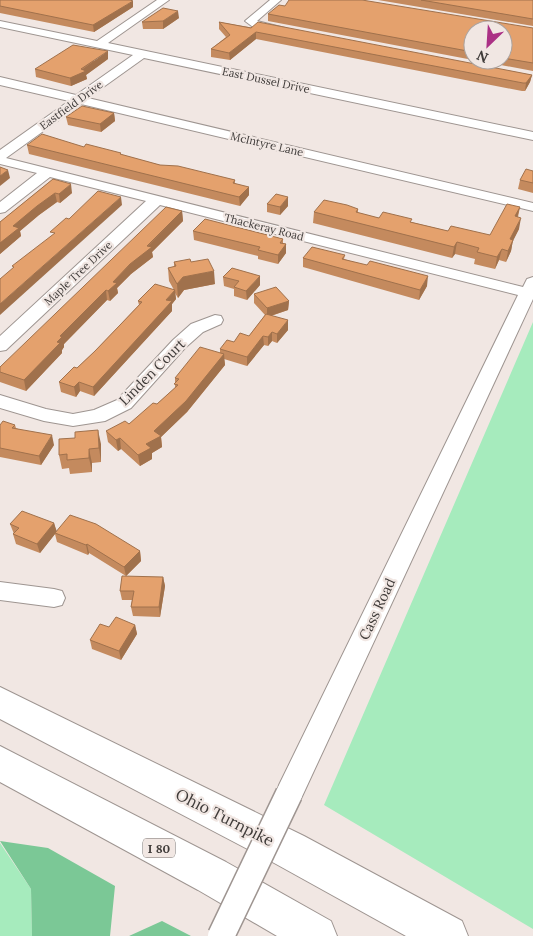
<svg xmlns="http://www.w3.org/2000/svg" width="533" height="936" font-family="Lora,serif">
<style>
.green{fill:#a6ebbd}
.forest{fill:#7bc896}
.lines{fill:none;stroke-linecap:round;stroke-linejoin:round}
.minor-casing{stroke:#9e9591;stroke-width:2}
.highway-casing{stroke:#9e9591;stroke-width:2}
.minor{fill:#fff;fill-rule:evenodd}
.highway{fill:#fff;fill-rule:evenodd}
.minor-bridge-casing{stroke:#9e9591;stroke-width:29;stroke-linecap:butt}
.minor-bridge{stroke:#fff;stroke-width:26}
.wall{fill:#c48a5e}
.shaded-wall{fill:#a0714c}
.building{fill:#e4a16d;stroke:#a0714c}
.labels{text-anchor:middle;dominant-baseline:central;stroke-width:4.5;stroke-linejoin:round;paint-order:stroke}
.far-street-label{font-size:11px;fill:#3f3b39;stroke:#f1e7e3}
.shield{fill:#f1e7e3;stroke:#746f6c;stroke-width:1}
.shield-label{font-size:12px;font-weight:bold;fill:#3f3b39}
.street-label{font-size:14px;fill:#3f3b39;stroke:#f1e7e3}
.near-street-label{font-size:16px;fill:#3f3b39;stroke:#f1e7e3}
</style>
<rect width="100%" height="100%" fill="#f1e7e3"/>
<path class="green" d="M 533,322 L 533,929 L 324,805 Z
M 0,843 L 31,889 L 32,936 L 0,936 Z"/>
<path class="forest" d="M 0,841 L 48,848 L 115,886 L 110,936 L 32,936 L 31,889 Z
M 162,921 L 191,936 L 129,936 Z"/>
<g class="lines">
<g class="minor-casing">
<path id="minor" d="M 157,0 L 169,0 L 108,43 L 533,132 L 533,140 L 144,58 L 88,98 L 533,203 L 533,211 L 81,104 L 6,158 L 523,287 L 527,279 L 533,277 L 533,299 L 299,803 L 289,807 L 279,803 L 276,794 L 279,785 L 518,295 L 160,205 L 6,350 L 0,351 L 0,336 L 146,201 L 50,177 L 5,212 L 0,213 L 0,202 L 37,173 L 0,164 L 0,150 L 69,101 L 0,85 L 0,77 L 76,95 L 133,55 L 0,27 L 0,21 L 97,41 Z
M 270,0 L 281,0 L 257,21 L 285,28 L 286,30 L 285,32 L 281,33 L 253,27 L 245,21 Z
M 215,315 L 221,316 L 223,320 L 221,324 L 203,332 L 185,348 L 131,408 L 105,421 L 73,426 L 44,421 L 0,408 L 0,395 L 46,409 L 73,414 L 94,410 L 117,400 L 173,340 L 191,324 Z
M 0,582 L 54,589 L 62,591 L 65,598 L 62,605 L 54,607 L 0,600 Z"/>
</g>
<g class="highway-casing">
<path id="highway" d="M 0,687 L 304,836 L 462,921 L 468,936 L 406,936 L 276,864 L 0,719 Z
M 0,746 L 226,862 L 331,921 L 337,936 L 277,936 L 198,890 L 0,782 Z"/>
</g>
<use href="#minor" class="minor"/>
<use href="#highway" class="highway"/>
<g class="minor-bridge-casing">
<path id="minor-bridge" d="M 221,936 L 289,794"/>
</g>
<use href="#minor-bridge" class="minor-bridge"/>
</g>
<path class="wall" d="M 0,0 L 133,7 L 94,32 L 0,13 Z
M 378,0 L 533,0 L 533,26 Z
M 285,6 L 533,28 L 533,71 L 474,60 L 503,60 L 503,30 L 473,30 L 473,60 L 268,21 L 268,14 Z
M 179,18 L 163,29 L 143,29 L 142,22 Z
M 219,22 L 532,75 L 530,82 L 525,91 L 522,91 L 256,39 L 230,60 L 211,57 L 211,49 L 226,37 L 219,29 Z
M 108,59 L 86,75 L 87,79 L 71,86 L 36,77 L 35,69 Z
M 114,113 L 115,121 L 101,132 L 68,125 L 66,117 Z
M 27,145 L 84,147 L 122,155 L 160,165 L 235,180 L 235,183 L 249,195 L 240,206 L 29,154 Z
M 533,171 L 533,193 L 518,189 L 520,180 Z
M 53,179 L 72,193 L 60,203 L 57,202 L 39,215 L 20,231 L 21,236 L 0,254 L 0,222 Z
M 267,204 L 288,206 L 280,215 L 267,212 Z
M 520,207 L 518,217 L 519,229 L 513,240 L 511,251 L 506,262 L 499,260 L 495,269 L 474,264 L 475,259 L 455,254 L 452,258 L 313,223 L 314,212 L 358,209 L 358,213 L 379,218 L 411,222 L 448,231 L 490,235 Z
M 182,211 L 183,221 L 152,252 L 153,257 L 131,274 L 117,288 L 118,293 L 110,301 L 107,300 L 64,344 L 64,347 L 62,350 L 62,353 L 26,391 L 0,382 L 0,367 Z
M 193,231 L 283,239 L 283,243 L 286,244 L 286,253 L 278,264 L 258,259 L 258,256 L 194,240 Z
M 345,255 L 344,259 L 427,286 L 419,300 L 303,267 L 303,258 Z
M 174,262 L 191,262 L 215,284 L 184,290 L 178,298 L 175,293 L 176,299 L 172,304 L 172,311 L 94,396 L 80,391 L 76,397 L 61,392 L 59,382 L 77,368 L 95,351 L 139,305 L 138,301 L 174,290 L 169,281 L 168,268 L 174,267 Z
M 223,277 L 260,285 L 247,300 L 234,296 L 234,289 L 224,286 Z
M 254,294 L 289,301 L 288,310 L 271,316 L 288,330 L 277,343 L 272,341 L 268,346 L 264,345 L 247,366 L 224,359 L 225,365 L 187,412 L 161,437 L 162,447 L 152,453 L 152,459 L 140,466 L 121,449 L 118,451 L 108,442 L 106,431 L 129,424 L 157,404 L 175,388 L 175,378 L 220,353 L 220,349 L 249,336 L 265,315 L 254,303 Z
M 0,425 L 15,425 L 16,428 L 54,445 L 41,465 L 0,457 Z
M 101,444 L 101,462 L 92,463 L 92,472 L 70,474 L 69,468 L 62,469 L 59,455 Z
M 54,523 L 56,531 L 140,551 L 141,561 L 126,576 L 89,553 L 88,555 L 57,542 L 55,534 L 40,553 L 16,544 L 13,534 L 14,534 L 10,524 Z
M 163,577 L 165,586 L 160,617 L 133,616 L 131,607 L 132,600 L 122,600 L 120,591 Z
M 135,625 L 137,634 L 121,660 L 92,649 L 90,640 L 109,627 Z"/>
<path class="shaded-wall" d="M 133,1 L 133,7 L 94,32 L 93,25 Z
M 178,11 L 179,18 L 163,29 L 163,21 Z
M 256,32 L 256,39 L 230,60 L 229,53 Z
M 108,51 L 108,59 L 86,75 L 87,79 L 71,86 L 70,78 Z
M 532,75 L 530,82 L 525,91 L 526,83 Z
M 114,113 L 115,121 L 101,132 L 100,124 Z
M 8,170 L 10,178 L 0,186 L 0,176 Z
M 71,184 L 72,193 L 60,203 L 59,194 Z
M 249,187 L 249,195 L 240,206 L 239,197 Z
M 55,193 L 57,202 L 39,215 L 20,231 L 21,236 L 0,254 L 0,243 L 13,226 L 37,206 Z
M 121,197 L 122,205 L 0,315 L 0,304 Z
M 288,197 L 288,206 L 280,215 L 280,207 Z
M 520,207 L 517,218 L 515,216 Z
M 182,211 L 183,221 L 152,252 L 153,257 L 131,274 L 117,288 L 118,293 L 110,301 L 108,291 L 113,282 Z
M 521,218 L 519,229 L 508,251 L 510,239 Z
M 513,240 L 511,251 L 506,262 L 508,251 Z
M 457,242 L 455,254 L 452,258 L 454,247 Z
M 286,244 L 286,253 L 278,264 L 278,255 Z
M 502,249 L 499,260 L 495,269 L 497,257 Z
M 214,271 L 215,284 L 184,290 L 178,298 L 177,284 L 183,277 Z
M 260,276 L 260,285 L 247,300 L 246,291 Z
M 428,276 L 427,286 L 419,300 L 420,290 Z
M 106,290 L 107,300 L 64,344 L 64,347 L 62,350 L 62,353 L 26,391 L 24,380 L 57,342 L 60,336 Z
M 175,290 L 176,299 L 172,304 L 172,311 L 94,396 L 93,387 Z
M 289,301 L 288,310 L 267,317 L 267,308 Z
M 288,320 L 288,330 L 277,343 L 277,334 Z
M 272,332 L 272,341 L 268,346 L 268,337 Z
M 263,336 L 264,345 L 247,366 L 247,357 Z
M 224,354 L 225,365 L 187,412 L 161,437 L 162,447 L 152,453 L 152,459 L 140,466 L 138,455 L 146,444 L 154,431 Z
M 79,382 L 80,391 L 76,397 L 74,387 Z
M 98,430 L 101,444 L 101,462 L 99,448 Z
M 52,435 L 54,445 L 41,465 L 39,456 Z
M 120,438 L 121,449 L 118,451 L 116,440 Z
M 89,449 L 92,463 L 92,472 L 89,458 Z
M 54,523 L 57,532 L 55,533 L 55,534 L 40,553 L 37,544 Z
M 87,544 L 89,553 L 88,555 L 86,545 Z
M 140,551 L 141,561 L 126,576 L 124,567 Z
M 163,577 L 165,586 L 160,617 L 159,607 Z
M 135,625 L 137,634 L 121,660 L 119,651 Z"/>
<path class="building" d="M 0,0 L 130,0 L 133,1 L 93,25 L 0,6 Z
M 289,0 L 362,0 L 533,28 L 533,63 L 503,58 L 503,30 L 473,30 L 473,52 L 268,14 L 279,5 L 285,6 Z
M 421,0 L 533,0 L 533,19 Z
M 163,8 L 178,11 L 163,21 L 142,22 Z
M 219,22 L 251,28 L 258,22 L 532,75 L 526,83 L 523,83 L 256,32 L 229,53 L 211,49 L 230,35 Z
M 73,45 L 108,51 L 81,69 L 86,71 L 70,78 L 35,69 Z
M 82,106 L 114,113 L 100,124 L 66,117 Z
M 42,134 L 84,147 L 86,144 L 121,153 L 120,154 L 160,165 L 178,166 L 235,180 L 233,183 L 249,187 L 239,197 L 27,145 Z
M 0,167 L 8,170 L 0,176 Z
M 526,169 L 533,171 L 533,183 L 520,180 Z
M 53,179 L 71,184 L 59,194 L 55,193 L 37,206 L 13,226 L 19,228 L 0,243 L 0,222 Z
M 98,191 L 121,197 L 0,304 L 0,279 L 14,267 L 12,266 L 55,233 L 50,232 L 66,218 L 69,219 Z
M 276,194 L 288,197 L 280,207 L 267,204 Z
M 324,200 L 347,205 L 358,209 L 356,212 L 379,218 L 383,212 L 412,219 L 410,222 L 448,231 L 451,226 L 490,235 L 507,204 L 520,207 L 515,216 L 521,218 L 510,239 L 513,240 L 508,251 L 502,249 L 497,257 L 477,252 L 479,248 L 457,242 L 454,247 L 314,212 Z
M 166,207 L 182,211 L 147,246 L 152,247 L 130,264 L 113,282 L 117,283 L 108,291 L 106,290 L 60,336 L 62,337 L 57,342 L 60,343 L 24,380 L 0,372 L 0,367 Z
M 205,219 L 283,239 L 280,243 L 286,244 L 278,255 L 258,250 L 260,247 L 193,231 Z
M 312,247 L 345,255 L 342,259 L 367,265 L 370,261 L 428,276 L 420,290 L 303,258 Z
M 190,259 L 191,262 L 208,259 L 214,271 L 183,277 L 177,284 L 168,268 L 176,266 L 174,262 Z
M 232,268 L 260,276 L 246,291 L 234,287 L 239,281 L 223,277 Z
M 155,284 L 175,290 L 166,300 L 172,301 L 93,387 L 79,382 L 74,387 L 59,382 L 74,367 L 77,368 L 95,351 L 120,325 L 142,302 L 138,301 Z
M 276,287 L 289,301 L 267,308 L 254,294 Z
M 266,314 L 288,320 L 277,334 L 272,332 L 268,337 L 263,336 L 247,357 L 220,349 L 227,340 L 234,342 L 240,333 L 249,336 Z
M 200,347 L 224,354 L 186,401 L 154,431 L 161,436 L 146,444 L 151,448 L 138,455 L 120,438 L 116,440 L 106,431 L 125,421 L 129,424 L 153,403 L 157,404 L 178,385 L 174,384 L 179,379 L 175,378 Z
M 3,421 L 15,425 L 12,428 L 52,435 L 39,456 L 0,448 L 0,425 Z
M 98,430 L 99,448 L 89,449 L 89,458 L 67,460 L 67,454 L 59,455 L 59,439 L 75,438 L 75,432 Z
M 22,511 L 54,523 L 37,544 L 13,534 L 19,528 L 10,524 Z
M 70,515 L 96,524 L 140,551 L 124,567 L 87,544 L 86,545 L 55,533 Z
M 122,576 L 163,577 L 159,607 L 131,607 L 134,591 L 120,591 Z
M 116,617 L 135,625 L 119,651 L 90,640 L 100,624 L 109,627 Z"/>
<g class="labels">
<g class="far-street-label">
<text transform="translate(266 80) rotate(12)">East Dussel Drive</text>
<text transform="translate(71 105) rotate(-36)">Eastfield Drive</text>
<text transform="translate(267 144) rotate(13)">McIntyre Lane</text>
<text transform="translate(264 227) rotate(14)">Thackeray Road</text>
<text transform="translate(78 273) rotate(-43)">Maple Tree Drive</text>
</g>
<rect class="shield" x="143" y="838.5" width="32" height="19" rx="4"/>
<g class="shield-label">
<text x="159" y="848">I 80</text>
</g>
<g class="street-label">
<text transform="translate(152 372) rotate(-45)">Linden Court</text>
<text transform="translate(377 609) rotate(-65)">Cass Road</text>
</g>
<g class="near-street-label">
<text transform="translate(225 817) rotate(27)">Ohio Turnpike</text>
</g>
</g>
<g transform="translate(488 45) rotate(205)"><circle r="24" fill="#f1e7e3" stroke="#aaa29f"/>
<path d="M0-4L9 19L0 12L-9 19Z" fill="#ab3185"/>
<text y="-8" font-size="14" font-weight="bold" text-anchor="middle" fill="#3f3b39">N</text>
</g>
</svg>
